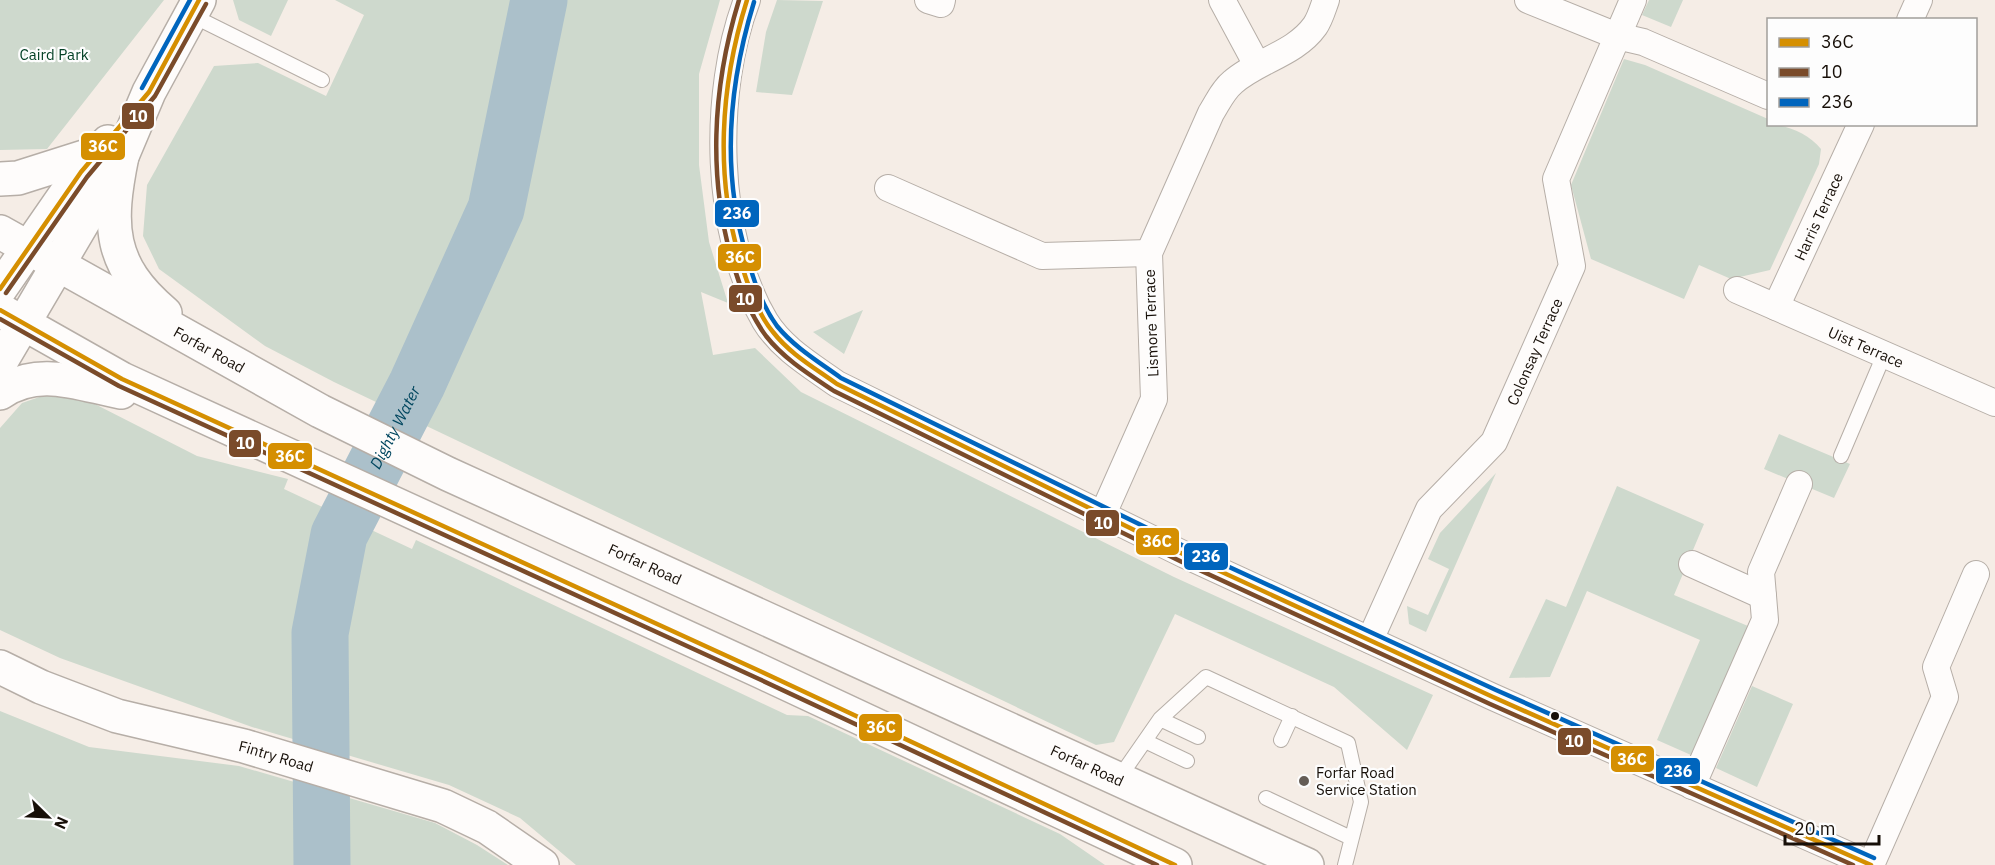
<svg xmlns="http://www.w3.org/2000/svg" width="1995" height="865" font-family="'IBM Plex Sans',sans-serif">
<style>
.green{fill:#ced9cd}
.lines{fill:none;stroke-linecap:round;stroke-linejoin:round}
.river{stroke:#abc0ca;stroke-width:57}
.service-casing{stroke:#b6aea7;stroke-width:16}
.minor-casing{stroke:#b6aea7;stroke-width:28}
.tertiary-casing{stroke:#b6aea7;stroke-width:36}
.trunk-casing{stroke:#b6aea7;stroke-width:36}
.service{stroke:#fefcfb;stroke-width:14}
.minor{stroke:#fefcfb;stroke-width:26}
.tertiary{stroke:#fefcfb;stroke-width:33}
.trunk{stroke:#fefcfb;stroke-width:33}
.bus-1-casing{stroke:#fdfdfd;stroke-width:9}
.bus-2-casing{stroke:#fdfdfd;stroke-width:9}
.bus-3-casing{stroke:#fdfdfd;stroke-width:9}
.bus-1{stroke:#d58f01;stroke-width:4.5}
.bus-2{stroke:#7a4b2a;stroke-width:4.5}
.bus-3{stroke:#0065bd;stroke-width:4.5}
.bus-dot{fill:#170f08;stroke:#fdfdfd;stroke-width:2}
.poi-dot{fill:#655d56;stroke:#fdfdfd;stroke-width:2}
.labels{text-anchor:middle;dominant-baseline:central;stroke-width:4.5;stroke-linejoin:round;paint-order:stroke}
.park-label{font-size:15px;fill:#044126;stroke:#fdfdfd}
.street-label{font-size:15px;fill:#170f08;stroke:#fdfdfd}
.poi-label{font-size:15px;fill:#170f08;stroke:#fdfdfd;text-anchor:start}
.water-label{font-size:16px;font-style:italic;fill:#00465f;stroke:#fdfdfd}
.line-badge{stroke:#fdfdfd;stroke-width:2}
.badge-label{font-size:16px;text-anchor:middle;font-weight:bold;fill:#fff}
</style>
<rect width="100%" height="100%" fill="#f5ede6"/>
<path class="green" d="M 0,0 L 164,0 L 47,149 L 0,150 Z
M 233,0 L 288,0 L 271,36 L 239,20 Z
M 335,0 L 720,0 L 699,74 L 699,165 L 709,242 L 728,303 L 701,292 L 713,355 L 755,348 L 801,392 L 1174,577 L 1433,695 L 1407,750 L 1334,687 L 1175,614 L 1114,742 L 1096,745 L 334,382 L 265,346 L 159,269 L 143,236 L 147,185 L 214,66 L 258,63 L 326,96 L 364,15 Z
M 777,0 L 823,1 L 792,95 L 756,92 L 766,32 Z
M 1649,0 L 1683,0 L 1671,27 L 1642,15 Z
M 1624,59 L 1645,65 L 1768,119 L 1768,124 C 1788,125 1809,134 1821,149 L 1819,164 L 1770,270 L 1731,279 L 1699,265 L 1684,299 L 1591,259 L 1571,185 Z
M 863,310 L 844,354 L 813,332 Z
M 54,392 L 85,399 L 197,456 L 288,479 L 284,489 L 412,549 L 416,540 L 787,715 L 808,716 L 1060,834 L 1105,865 L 576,865 L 520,818 L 449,785 L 252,727 L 60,658 L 0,630 L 0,428 L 22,403 Z
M 1779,434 L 1850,464 L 1834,498 L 1764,469 Z
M 1496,473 L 1426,632 L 1409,624 L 1407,606 L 1428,615 L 1449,569 L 1428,559 L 1440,533 Z
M 1617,486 L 1704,524 L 1674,595 L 1748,626 L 1691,755 L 1657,740 L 1700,640 L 1587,591 L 1550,677 L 1509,678 L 1546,599 L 1566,607 Z
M 1752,686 L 1793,704 L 1757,787 L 1716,768 Z
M 0,711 L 89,747 L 239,766 L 435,823 L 477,845 L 508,865 L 0,865 Z"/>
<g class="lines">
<path class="river" id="s1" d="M 322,865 L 320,633 L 339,535 L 417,384 L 496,209 L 539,0"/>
<g class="service-casing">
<path id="service" d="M 191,15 L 322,80
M 1841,456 L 1884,355
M 1160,719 L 1198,737
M 1281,740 L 1292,716
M 1145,741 L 1187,761
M 1119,778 L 1160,719 L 1206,677 L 1348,743 L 1361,802 L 1345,865
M 1266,798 L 1351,838"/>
</g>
<g class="minor-casing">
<g id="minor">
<path d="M 747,0 C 712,92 714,235 765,321 C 782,349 812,366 837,384 L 1185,555 L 1493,697 L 1871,865"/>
<path d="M 928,0 L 941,4 L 942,0"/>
<path d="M 1222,0 L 1257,65"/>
<path d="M 1528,0 L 1617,36 L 1643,42 L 1768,96"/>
<path d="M 1910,20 L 1919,0"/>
<path d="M 888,188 L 1042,256 L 1149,253"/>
<path id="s2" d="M 1737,290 L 1995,403"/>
<path id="s3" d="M 1776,307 L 1861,124"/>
<path d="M 1103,514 L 1154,399 L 1149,253 L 1211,113 C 1218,102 1223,90 1233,82 C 1258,60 1295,54 1315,26 C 1320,19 1323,8 1326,0"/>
<path d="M 1692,564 L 1763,596"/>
<path id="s4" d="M 1370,640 L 1429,509 L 1494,442 L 1572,266 L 1556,179 L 1633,0"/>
<path d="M 1692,786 L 1765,620 L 1761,572 L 1799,484"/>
<path d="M 1871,865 L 1945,697 L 1936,667 L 1976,574"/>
</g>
</g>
<g class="tertiary-casing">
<g id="tertiary">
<path d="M 0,289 L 81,172 L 108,142"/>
<path d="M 0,363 L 122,156 L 149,92 L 199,0"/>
<path id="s5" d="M 0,667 L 41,687 L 117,716 L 244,746 L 443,806 L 487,827 L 542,865"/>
</g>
</g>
<g class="trunk-casing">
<g id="trunk">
<path d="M 122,156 C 108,225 108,265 165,313"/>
<path d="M 0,179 L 18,178 L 100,152"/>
<path id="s6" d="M 0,232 L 320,411 L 448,474 L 1307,865"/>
<path d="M 0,310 L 122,379 L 762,672 L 1175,865"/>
<path d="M 0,393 C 38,366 79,384 121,392"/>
</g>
</g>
<use href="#service" class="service"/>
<use href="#minor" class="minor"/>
<use href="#tertiary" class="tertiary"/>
<use href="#trunk" class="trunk"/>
<g class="bus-1-casing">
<path id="bus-1" d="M 747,0 C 720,86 714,179 742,266 C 749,289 758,314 773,332 C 790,354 815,368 837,384 L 1185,555 L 1493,697 L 1871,865
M 0,289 L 81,172 L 149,92 L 199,0
M 0,310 L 122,379 L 762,672 L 1175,865"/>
</g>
<g class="bus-2-casing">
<path id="bus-2" d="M 739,0 C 712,88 707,182 735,270 C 742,293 752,317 766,336 C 784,359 810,375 834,391 L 1182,562 L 1490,704 L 1853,865
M 6,293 L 87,177 L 155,96 L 206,4
M 0,319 L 119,386 L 759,679 L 1157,865"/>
</g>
<g class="bus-3-casing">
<path id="bus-3" d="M 754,2 C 728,87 721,178 749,263 C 755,285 764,308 777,326 C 794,347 819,362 841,378 L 1188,548 L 1496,690 L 1874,858
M 142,88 L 190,0"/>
</g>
<use href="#bus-1" class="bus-1"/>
<use href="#bus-2" class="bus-2"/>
<use href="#bus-3" class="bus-3"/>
</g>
<circle class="bus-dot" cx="1555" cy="716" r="5"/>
<circle class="poi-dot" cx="1304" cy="781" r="6"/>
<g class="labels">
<g class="park-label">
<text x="54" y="54">Caird Park</text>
</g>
<g class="street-label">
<text stroke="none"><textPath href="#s3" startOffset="100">Harris Terrace</textPath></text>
<text transform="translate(1151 323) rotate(-92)">Lismore Terrace</text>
<text stroke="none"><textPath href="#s2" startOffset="141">Uist Terrace</textPath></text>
<text stroke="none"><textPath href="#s6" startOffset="240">Forfar Road</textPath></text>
<text stroke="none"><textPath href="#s4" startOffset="336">Colonsay Terrace</textPath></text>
<text stroke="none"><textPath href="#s6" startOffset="726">Forfar Road</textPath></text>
<text stroke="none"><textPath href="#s5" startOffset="291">Fintry Road</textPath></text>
<text stroke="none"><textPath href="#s6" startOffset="1212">Forfar Road</textPath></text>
</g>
<g class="poi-label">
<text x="1316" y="772">Forfar Road<tspan x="1316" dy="17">Service Station</tspan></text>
</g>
<g class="water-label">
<text stroke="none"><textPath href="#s1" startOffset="453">Dighty Water</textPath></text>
</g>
</g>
<g class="line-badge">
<rect x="121" y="102" width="34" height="28" rx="6" fill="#7a4b2a"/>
<rect x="80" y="132" width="46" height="29" rx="6" fill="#d58f01"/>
<rect x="714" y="199" width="46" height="29" rx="6" fill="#0065bd"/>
<rect x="717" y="243" width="45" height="29" rx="6" fill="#d58f01"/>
<rect x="728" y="284" width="35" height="29" rx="6" fill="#7a4b2a"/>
<rect x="228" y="429" width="34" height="29" rx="6" fill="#7a4b2a"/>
<rect x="267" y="442" width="46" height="28" rx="6" fill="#d58f01"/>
<rect x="1085" y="509" width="35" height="28" rx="6" fill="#7a4b2a"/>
<rect x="1135" y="527" width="45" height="29" rx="6" fill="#d58f01"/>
<rect x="1183" y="542" width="46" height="29" rx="6" fill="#0065bd"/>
<rect x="858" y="713" width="45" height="29" rx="6" fill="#d58f01"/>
<rect x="1557" y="727" width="35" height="29" rx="6" fill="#7a4b2a"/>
<rect x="1610" y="745" width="45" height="28" rx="6" fill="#d58f01"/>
<rect x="1655" y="757" width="46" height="28" rx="6" fill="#0065bd"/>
</g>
<g class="badge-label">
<text x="138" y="122">10</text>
<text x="103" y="152">36C</text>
<text x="737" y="219">236</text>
<text x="740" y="263">36C</text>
<text x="745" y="305">10</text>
<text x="245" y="449">10</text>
<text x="290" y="462">36C</text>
<text x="1103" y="529">10</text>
<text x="1157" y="547">36C</text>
<text x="1206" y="562">236</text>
<text x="881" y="733">36C</text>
<text x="1574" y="747">10</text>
<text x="1632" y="765">36C</text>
<text x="1678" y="777">236</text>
</g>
<rect x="1767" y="18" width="210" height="108" fill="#fdfdfd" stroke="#a19e9b" stroke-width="1.5"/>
<rect x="1779" y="38" width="30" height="9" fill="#d58f01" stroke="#a19e9b" stroke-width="1.5"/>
<text x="1821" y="48" font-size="18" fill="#170f08">36C</text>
<rect x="1779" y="68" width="30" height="9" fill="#7a4b2a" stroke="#a19e9b" stroke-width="1.5"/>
<text x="1821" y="78" font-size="18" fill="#170f08">10</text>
<rect x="1779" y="98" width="30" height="9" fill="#0065bd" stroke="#a19e9b" stroke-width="1.5"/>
<text x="1821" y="108" font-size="18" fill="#170f08">236</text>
<g transform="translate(48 817) rotate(114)" stroke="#fdfdfd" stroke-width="4.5" paint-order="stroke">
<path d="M0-4.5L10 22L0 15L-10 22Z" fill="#170f08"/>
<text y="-9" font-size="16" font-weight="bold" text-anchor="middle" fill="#170f08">N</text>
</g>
<path d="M1785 835v9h94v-9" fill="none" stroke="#170f08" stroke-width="3"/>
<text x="1794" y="835" font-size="18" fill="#170f08" stroke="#fdfdfd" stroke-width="4.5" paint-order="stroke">20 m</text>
</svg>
